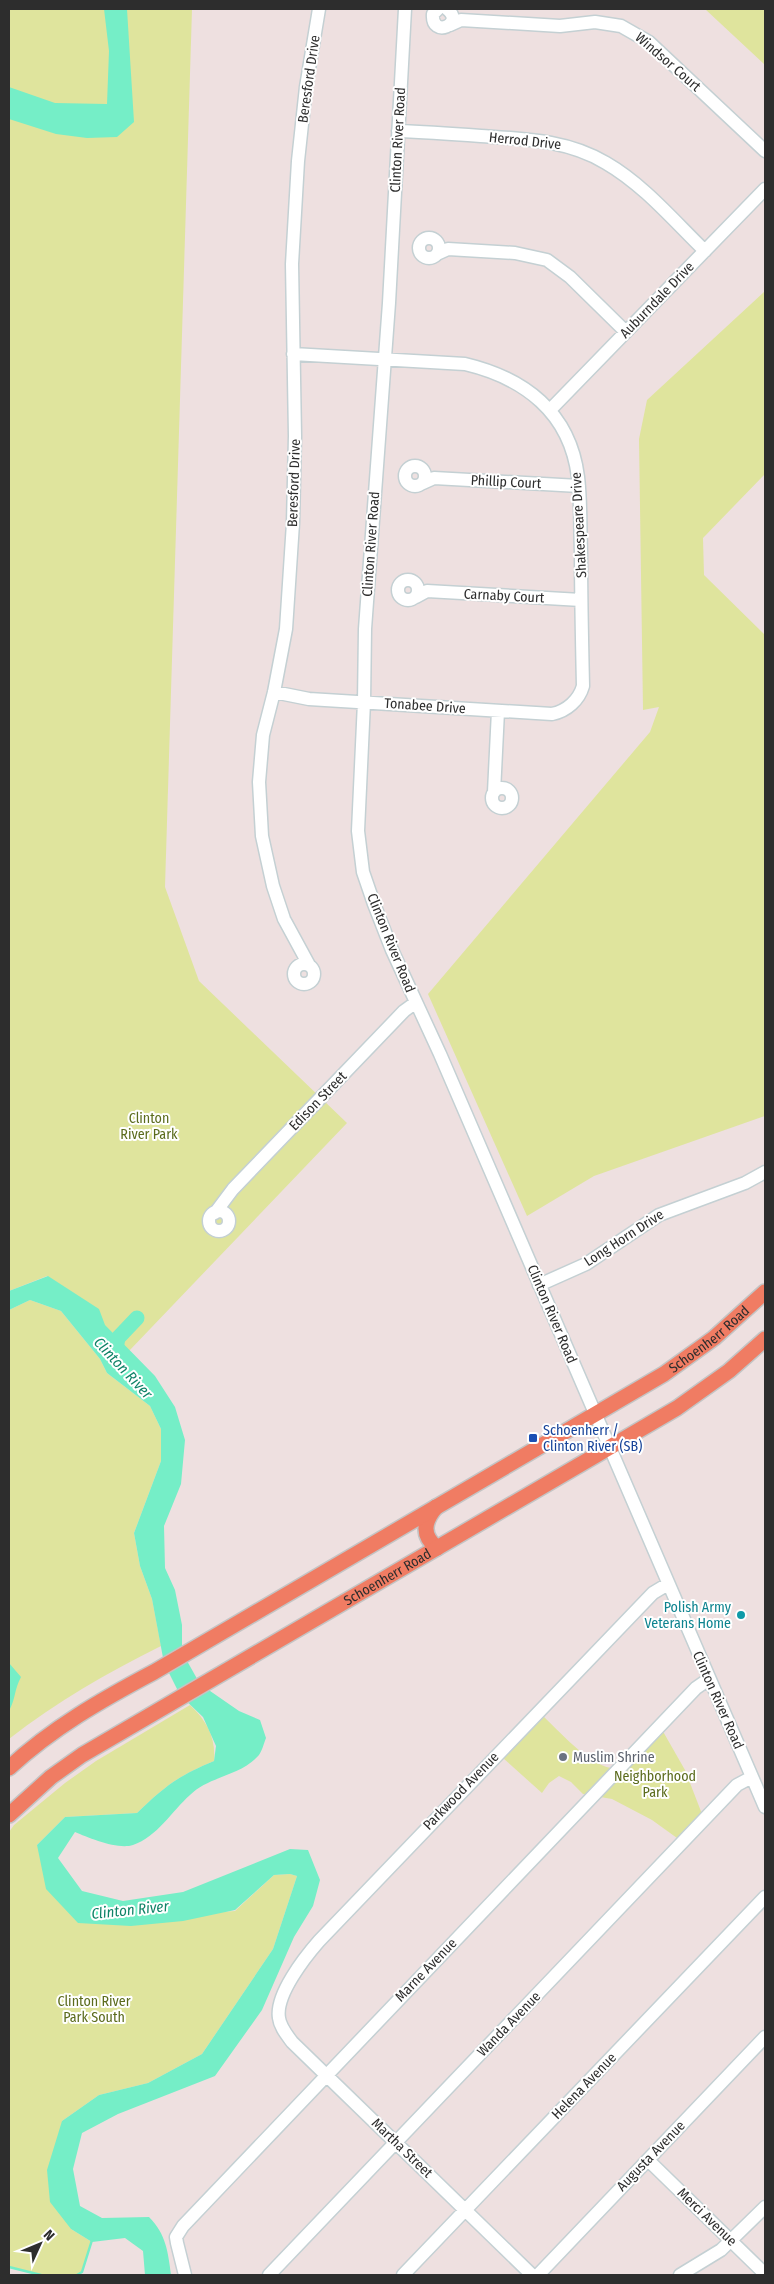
<svg xmlns="http://www.w3.org/2000/svg" width="774" height="2284" font-family="'Fira Sans Condensed',sans-serif">
<style>
.green{fill:#dfe49d}
.water{fill:#75eec7}
.lines{fill:none;stroke-linecap:round;stroke-linejoin:round}
.stream{stroke:#75eec7;stroke-width:2.5}
.river{stroke:#75eec7;stroke-width:15}
.minor-casing{stroke:#c4d0d3;stroke-width:15}
.major-casing{stroke:#c4c4c4;stroke-width:18}
.minor{stroke:#fff;stroke-width:12}
.major{stroke:#f07c63;stroke-width:15}
.transit-dot{fill:#1a4fb4;stroke:#fff;stroke-width:2}
.culture-dot{fill:#0f9aa8;stroke:#fff;stroke-width:2}
.worship-dot{fill:#6b7280;stroke:#fff;stroke-width:2}
.labels{text-anchor:middle;dominant-baseline:central;stroke-width:4;stroke-linejoin:round;paint-order:stroke}
.street-label{font-size:14px;fill:#2d2d2d;stroke:#fff}
.park-label{font-size:14px;fill:#5b6b1c;stroke:#fff}
.transit-label{font-size:14px;fill:#164399;stroke:#fff;text-anchor:start}
.culture-label{font-size:14px;fill:#0d838f;stroke:#fff;text-anchor:end}
.worship-label{font-size:14px;fill:#5b616d;stroke:#fff;text-anchor:start}
.water-label{font-size:15px;font-style:italic;fill:#0f8367;stroke:#fff}
</style>
<rect width="100%" height="100%" fill="#eee0e0"/>
<path class="green" d="M 9,9 L 192,9 L 165,887 L 199,981 L 347,1123 L 129,1351 L 104,1325 L 98,1309 L 47,1276 L 9,1291 Z
M 705,9 L 765,9 L 765,65 Z
M 765,291 L 765,474 L 703,538 L 704,575 L 765,635 L 765,1116 L 594,1176 L 527,1216 L 428,994 L 650,732 L 659,707 L 643,710 L 639,439 L 647,400 Z
M 30,1300 L 61,1311 L 100,1359 L 107,1373 L 150,1406 L 161,1429 L 161,1461 L 134,1533 L 140,1566 L 152,1599 L 161,1646 C 107,1673 56,1702 9,1739 L 9,1310 Z
M 190,1705 C 207,1721 216,1738 214,1761 C 178,1776 165,1786 137,1813 L 65,1817 L 37,1845 L 79,1923 L 235,1911 L 274,1875 L 290,1874 L 297,1876 L 273,1949 L 202,2054 L 148,2083 L 99,2095 L 62,2121 L 71,2229 L 92,2242 L 82,2272 L 77,2275 L 41,2275 L 9,2267 L 9,1832 L 14,1825 L 65,1783 L 96,1761 Z
M 542,1715 C 559,1731 588,1764 611,1768 C 616,1768 622,1767 627,1767 L 661,1728 L 685,1770 L 702,1814 L 677,1838 L 652,1820 L 612,1799 L 583,1794 L 571,1782 L 559,1776 L 549,1783 L 542,1793 L 503,1758 Z"/>
<path class="water" d="M 104,9 L 127,9 L 134,122 L 117,137 L 87,138 L 56,134 L 9,119 L 9,87 L 55,103 L 107,104 L 109,51 Z
M 48,1276 L 99,1309 L 105,1325 L 155,1376 L 175,1407 L 185,1440 L 181,1484 L 164,1526 L 165,1568 L 175,1590 L 182,1625 L 182,1652 L 200,1684 L 239,1711 L 260,1720 L 266,1738 C 264,1743 262,1751 259,1755 C 241,1776 209,1776 190,1795 C 172,1811 157,1837 133,1845 C 118,1850 89,1838 75,1832 L 58,1858 L 82,1891 L 123,1901 L 183,1892 L 290,1849 L 308,1850 L 320,1880 L 313,1906 L 294,1937 L 262,2010 L 215,2076 L 118,2114 L 82,2133 L 73,2169 L 80,2206 L 102,2218 L 149,2217 C 166,2234 168,2252 171,2275 L 145,2275 L 143,2251 L 125,2238 L 92,2242 L 71,2229 L 50,2202 L 47,2170 L 62,2121 L 99,2095 L 148,2083 L 202,2054 L 273,1949 L 297,1876 L 290,1874 L 274,1875 L 235,1910 L 183,1921 L 131,1926 L 78,1923 L 46,1889 L 37,1845 L 65,1817 L 137,1813 C 165,1786 178,1776 214,1761 L 216,1746 L 203,1717 L 180,1695 L 164,1663 L 152,1599 L 140,1566 L 134,1533 L 161,1461 L 161,1429 L 150,1406 L 107,1373 L 100,1359 L 61,1311 L 30,1300 L 9,1310 L 9,1291 Z
M 9,1663 L 21,1677 C 14,1690 16,1698 9,1711 Z"/>
<g class="lines">
<path class="stream" d="M 9,2267 L 41,2275
M 77,2275 L 82,2272 L 92,2240"/>
<path class="river" d="M 114,1359 L 118,1338 L 137,1318"/>
<g class="minor-casing">
<path id="minor" d="M 405,9 L 389,303 L 365,629 L 364,702 L 358,831 L 363,872 L 374,904 L 392,950 L 440,1054 L 765,1807
M 438,9 L 433,14 C 431,39 466,24 447,9
M 450,25 L 461,20 L 560,26 L 595,22 L 621,26 L 649,42 L 765,151
M 398,131 C 426,132 454,134 481,136 C 525,139 568,140 606,163 C 644,185 674,221 705,251
M419 248a10 10 0 1 1 20 0a10 10 0 1 1-20 0Z
M 437,254 L 448,249 L 515,253 L 547,260 L 570,277 L 626,332
M 550,410 L 765,189
M405 476a10 10 0 1 1 20 0a10 10 0 1 1-20 0Z
M 423,483 L 434,478 L 579,486
M398 590a10 10 0 1 1 20 0a10 10 0 1 1-20 0Z
M 416,597 L 427,591 L 581,600
M 274,692 L 309,699 L 552,714 C 567,711 579,700 583,686 C 582,642 581,597 581,553 C 580,528 581,502 578,477 C 570,412 524,378 465,364 L 293,354
M492 798a10 10 0 1 1 20 0a10 10 0 1 1-20 0Z
M 494,792 L 498,711
M294 974a10 10 0 1 1 20 0a10 10 0 1 1-20 0Z
M 309,965 L 284,919 L 273,886 L 262,836 L 259,782 L 263,735 L 274,692 L 286,629 L 293,523 L 295,436 L 292,264 L 298,161 L 306,87 L 319,9
M209 1221a10 10 0 1 1 20 0a10 10 0 1 1-20 0Z
M 215,1213 L 233,1189 L 404,1011 L 415,1003
M 539,1285 L 586,1264 L 659,1215 L 745,1183 L 765,1172
M 648,2160 L 765,2274
M 185,2275 L 177,2243 L 176,2237 L 183,2226 L 696,1688 L 709,1679
M 269,2275 L 737,1785 L 752,1777
M 403,2275 L 765,1897
M 532,2275 L 292,2042 C 287,2035 280,2027 279,2018 C 275,1995 305,1957 319,1941 L 653,1593 L 668,1584
M 538,2275 L 765,2037
M 680,2275 L 721,2250 L 765,2207"/>
</g>
<g class="major-casing">
<g id="major">
<path d="M 436,1507 C 424,1521 421,1535 437,1548"/>
<path id="s1" d="M 9,1768 C 52,1728 103,1699 154,1672 L 664,1374 L 714,1338 L 765,1292"/>
<path id="s2" d="M 9,1815 L 51,1777 L 82,1755 L 677,1408 L 729,1371 L 765,1339"/>
</g>
</g>
<use href="#minor" class="minor"/>
<use href="#major" class="major"/>
</g>
<rect class="transit-dot" x="528" y="1433" width="10" height="10" rx="2.5"/>
<circle class="culture-dot" cx="741" cy="1615" r="5"/>
<circle class="worship-dot" cx="563" cy="1757" r="5"/>
<g class="labels">
<g class="street-label">
<text transform="translate(668 62) rotate(41)">Windsor Court</text>
<text transform="translate(309 79) rotate(-82)">Beresford Drive</text>
<text transform="translate(398 140) rotate(-87)">Clinton River Road</text>
<text transform="translate(525 141) rotate(6)">Herrod Drive</text>
<text transform="translate(657 300) rotate(-46)">Auburndale Drive</text>
<text transform="translate(506 482) rotate(3)">Phillip Court</text>
<text transform="translate(294 483) rotate(-88)">Beresford Drive</text>
<text transform="translate(579 525) rotate(-93)">Shakespeare Drive</text>
<text transform="translate(371 544) rotate(-86)">Clinton River Road</text>
<text transform="translate(504 596) rotate(3)">Carnaby Court</text>
<text transform="translate(425 706) rotate(4)">Tonabee Drive</text>
<text transform="translate(391 943) rotate(68)">Clinton River Road</text>
<text transform="translate(318 1101) rotate(-46)">Edison Street</text>
<text transform="translate(624 1238) rotate(-33)">Long Horn Drive</text>
<text transform="translate(552 1314) rotate(67)">Clinton River Road</text>
<text stroke="none"><textPath href="#s1" startOffset="822">Schoenherr Road</textPath></text>
<text stroke="none"><textPath href="#s2" startOffset="448">Schoenherr Road</textPath></text>
<text transform="translate(718 1700) rotate(66)">Clinton River Road</text>
<text transform="translate(461 1791) rotate(-46)">Parkwood Avenue</text>
<text transform="translate(426 1970) rotate(-46)">Marne Avenue</text>
<text transform="translate(509 2024) rotate(-46)">Wanda Avenue</text>
<text transform="translate(584 2086) rotate(-46)">Helena Avenue</text>
<text transform="translate(402 2148) rotate(44)">Martha Street</text>
<text transform="translate(651 2156) rotate(-46)">Augusta Avenue</text>
<text transform="translate(707 2217) rotate(44)">Merci Avenue</text>
</g>
<g class="park-label">
<text x="149" y="1118">Clinton<tspan x="149" dy="16">River Park</tspan></text>
<text x="655" y="1776">Neighborhood<tspan x="655" dy="16">Park</tspan></text>
<text x="94" y="2001">Clinton River<tspan x="94" dy="16">Park South</tspan></text>
</g>
<g class="transit-label">
<text x="543" y="1430">Schoenherr /<tspan x="543" dy="16">Clinton River (SB)</tspan></text>
</g>
<g class="culture-label">
<text x="731" y="1607">Polish Army<tspan x="731" dy="16">Veterans Home</tspan></text>
</g>
<g class="worship-label">
<text x="573" y="1757">Muslim Shrine</text>
</g>
<g class="water-label">
<text transform="translate(123 1368) rotate(47)">Clinton River</text>
<text transform="translate(130 1910) rotate(-6)">Clinton River</text>
</g>
</g>
<rect width="774" height="2284" fill="none" stroke="#2d2d2d" stroke-width="20"/>
<g transform="translate(40 2244) rotate(46)" stroke="#ffffff" stroke-width="4" paint-order="stroke">
<path d="M0-4L9 19L0 12L-9 19Z" fill="#2d2d2d"/>
<text y="-8" font-size="14" font-weight="bold" text-anchor="middle" fill="#2d2d2d">N</text>
</g>
</svg>
